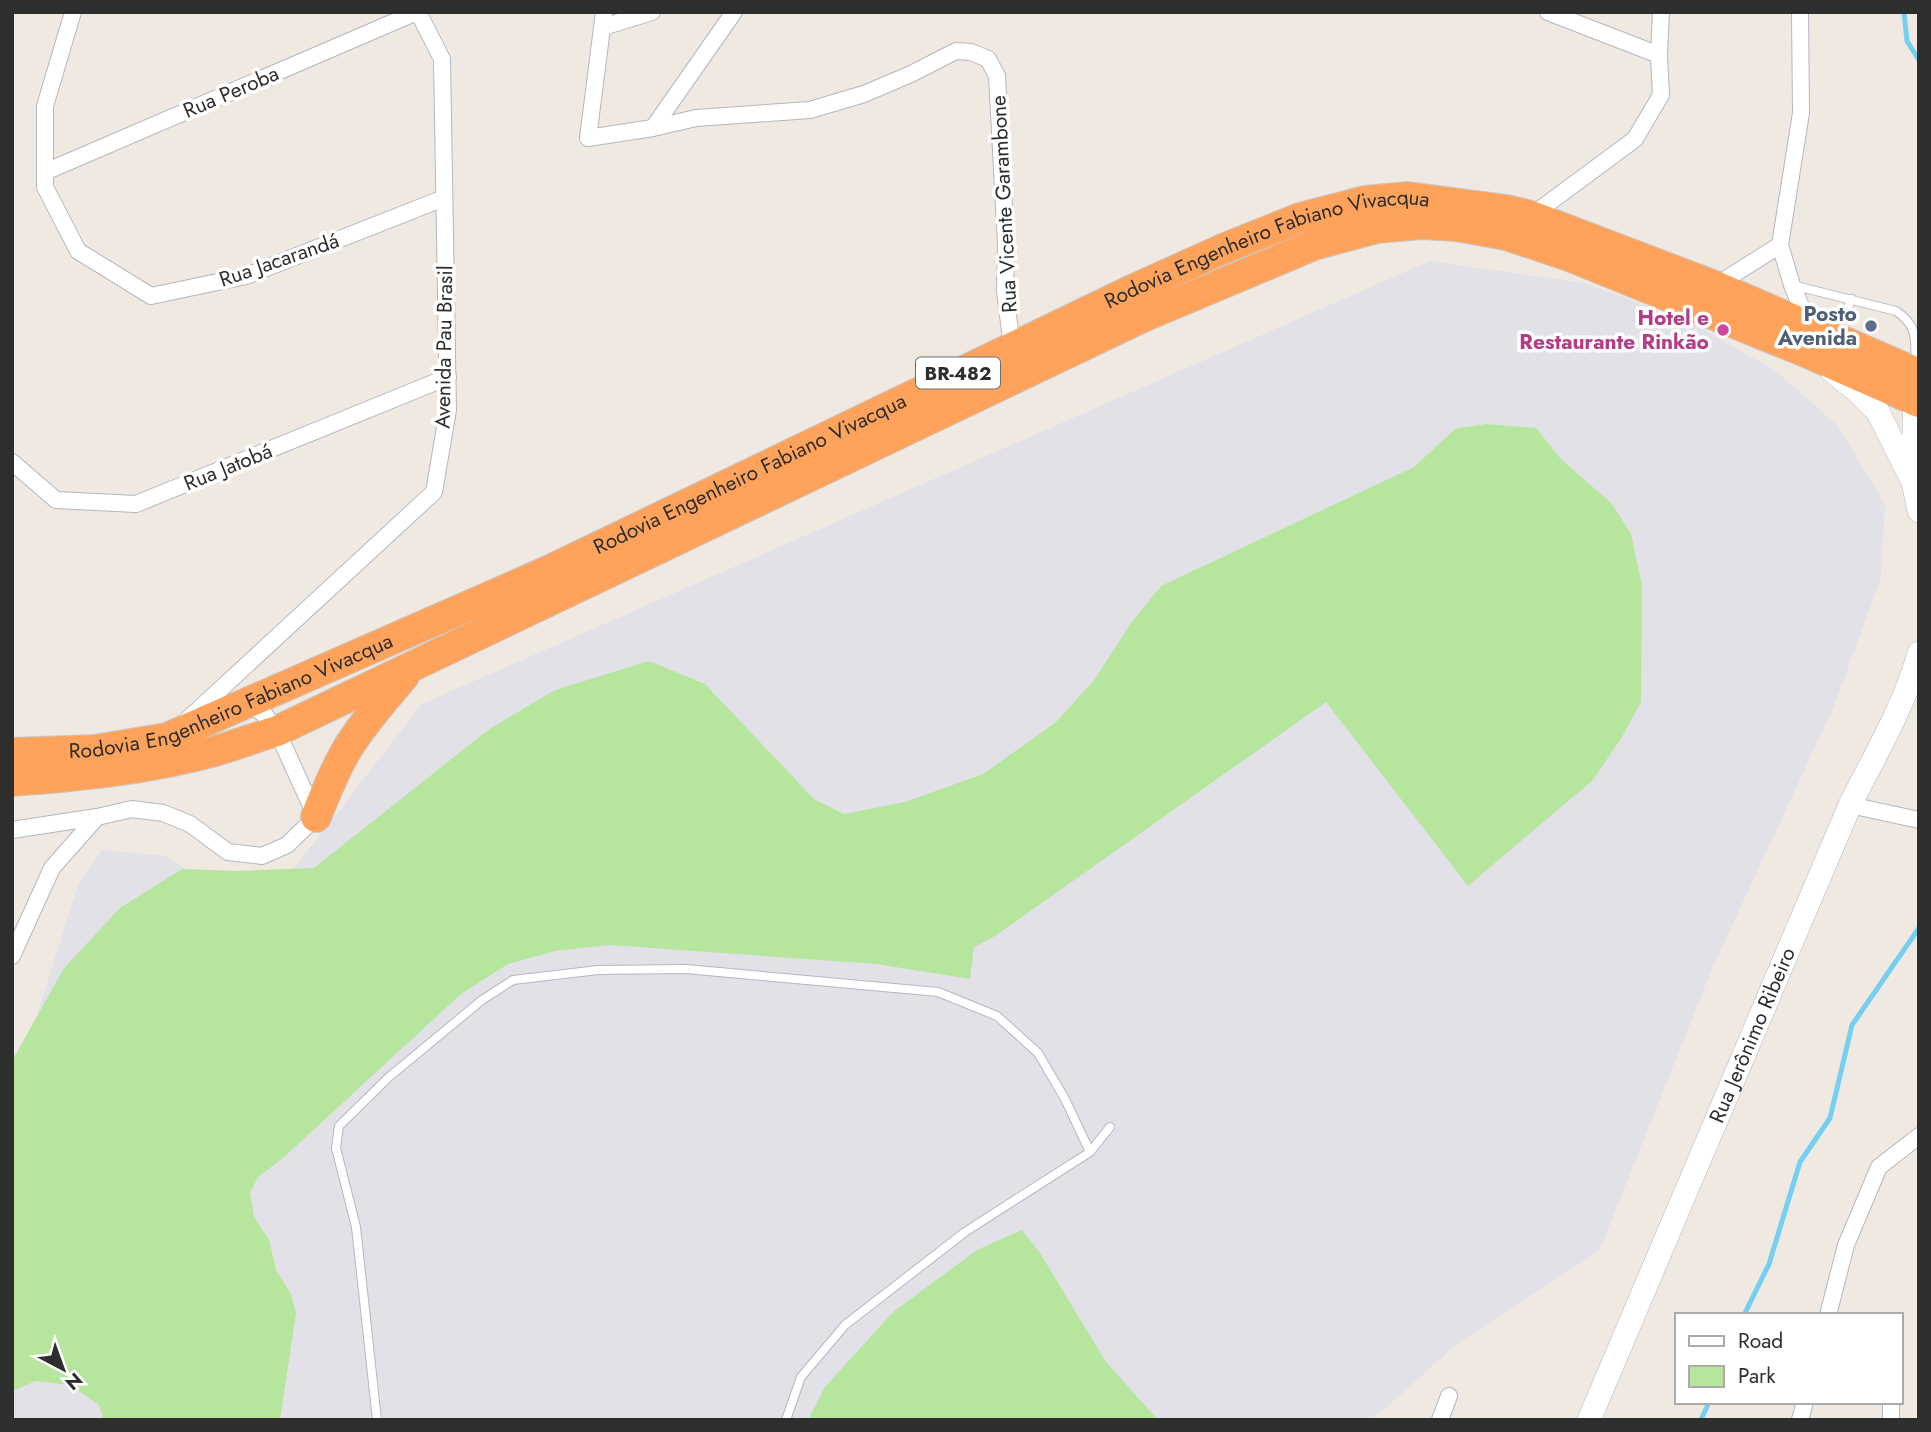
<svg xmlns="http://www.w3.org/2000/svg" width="1931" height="1432" font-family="Jost,sans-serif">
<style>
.industrial{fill:#e3e1e8}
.green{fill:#b6e59e}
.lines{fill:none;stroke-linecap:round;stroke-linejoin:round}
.stream{stroke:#75cff0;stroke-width:5}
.lane-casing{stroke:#b4b7c1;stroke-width:10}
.street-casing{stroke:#b4b7c1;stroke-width:18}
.secondary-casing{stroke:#b4b7c1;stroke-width:24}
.highway-casing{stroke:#c9c9c9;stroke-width:32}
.lane{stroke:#fff;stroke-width:8}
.street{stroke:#fff;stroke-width:16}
.secondary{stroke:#fff;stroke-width:23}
.highway{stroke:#ffa35c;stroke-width:30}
.service-dot{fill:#5c6f8a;stroke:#fff;stroke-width:2.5}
.hotel-dot{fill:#d1479c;stroke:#fff;stroke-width:2.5}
.labels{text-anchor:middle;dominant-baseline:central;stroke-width:7;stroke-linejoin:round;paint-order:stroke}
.shield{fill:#fff;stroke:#6d6d6d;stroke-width:2}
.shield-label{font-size:19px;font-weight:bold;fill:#2e2e2e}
.street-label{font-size:21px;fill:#2e2e2e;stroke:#fff}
.service-label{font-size:21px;font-weight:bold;fill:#4e5e75;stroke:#fff;text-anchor:end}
.hotel-label{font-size:21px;font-weight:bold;fill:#b23c85;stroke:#fff;text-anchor:end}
</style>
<rect width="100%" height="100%" fill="#efe9e1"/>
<path class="industrial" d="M 1430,261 L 1583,283 L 1686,320 L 1776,371 L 1838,426 L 1885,504 L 1881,578 L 1834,706 L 1711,971 L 1599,1251 L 1457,1344 L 1372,1420 L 12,1420 L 12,1079 L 37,1014 L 79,882 L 102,850 L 165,856 L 218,889 L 292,871 L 422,704 Z"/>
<path class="green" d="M 1486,424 L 1536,428 L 1560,458 L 1612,504 L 1631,534 L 1642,586 L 1641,702 L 1622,737 L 1593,780 L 1468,886 L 1326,702 L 995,936 L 974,947 L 970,979 L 876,964 L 609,945 L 555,951 L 508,964 L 461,994 L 283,1158 L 258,1177 L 250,1193 L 254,1217 L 269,1240 L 276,1270 L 291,1294 L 296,1313 L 280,1420 L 104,1420 L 99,1405 L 70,1385 L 36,1381 L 12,1391 L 12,1061 L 64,968 L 120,908 L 182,869 L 238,871 L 314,868 L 488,730 L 555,690 L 649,661 L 705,684 L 814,799 L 844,814 L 905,802 L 983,774 L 1056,722 L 1095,679 L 1131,623 L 1161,586 L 1414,467 L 1455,429 Z
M 1022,1230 L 1040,1253 L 1106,1362 L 1158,1420 L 808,1420 L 825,1387 L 893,1312 L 977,1250 Z"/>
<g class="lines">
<path class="stream" d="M 1904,12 L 1907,41 L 1919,60
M 1744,1315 L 1769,1264 L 1800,1162 L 1830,1118 L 1852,1025 L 1919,928
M 1701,1420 L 1709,1402"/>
<g class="lane-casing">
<path id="lane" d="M 1792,285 L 1896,311 C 1920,327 1914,341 1916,367
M 1836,331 L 1852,299
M 377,1420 L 356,1227 L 336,1148 L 339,1126 L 389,1077 L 482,1000 L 513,980 L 598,970 L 686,969 L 938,992 L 997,1016 L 1038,1053 L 1065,1099 L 1090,1152
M 786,1420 L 801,1377 L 845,1325 L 965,1232 L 1090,1152 L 1110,1127"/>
</g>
<g class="street-casing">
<path id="street" d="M 73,12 L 45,106 L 45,187 L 78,251 L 151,296 L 246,276 L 444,198
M 604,12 L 588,138 L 653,128 L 696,118 L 810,110 L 864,94 L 911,74 L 956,51 L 971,52 L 988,59 L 997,76 L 1006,244 L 1005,291 L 1012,347
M 1548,12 L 1659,55
M 1800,12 L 1801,113 L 1780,245 L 1792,285 L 1809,325
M 603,27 L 652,12
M 653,128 L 734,12
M 45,172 L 417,12
M 1531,216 L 1635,139 L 1661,95 L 1659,55 L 1661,12
M 1715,286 L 1780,245
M 12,462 L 56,500 L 136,504 L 448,377
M 187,720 L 434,492 L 448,410 L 442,59 L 418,12
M 1850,805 L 1919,820
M 12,830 L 97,817 L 132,809 L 163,813 L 190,824 L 228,852 L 262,856 L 287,845 L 316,817 L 277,731 L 265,715 L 248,703
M 12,956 L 52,868 L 97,817
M 1828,1315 L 1846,1245 L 1879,1167 L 1919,1136
M 1440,1420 L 1449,1396
M 1800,1420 L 1805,1402
M 1891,1420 L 1891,1402"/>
</g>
<g class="secondary-casing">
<g id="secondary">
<path d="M 1832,371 L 1858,392 L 1878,412 L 1913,482"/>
<path d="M 1915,385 L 1913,482 L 1919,511"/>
<path id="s1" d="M 1589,1420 L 1850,805 C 1874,757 1905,705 1919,653"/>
</g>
</g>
<g class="highway-casing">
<g id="highway">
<path id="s2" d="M 12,753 L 94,750 L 167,738 L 548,571 L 1134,289 L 1225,248 L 1300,218 L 1365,201 L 1408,197 L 1507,210 L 1531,216 L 1715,286 L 1919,374"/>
<path d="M 12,781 C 80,776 150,769 215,751 C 236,745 257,737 277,731 L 1143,317 L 1314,245 L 1377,228 L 1421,224 L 1456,226 L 1506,235 L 1569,256 L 1808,353 L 1919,402"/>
<path d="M 316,817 C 325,794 334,772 346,751 C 362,724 384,700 404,676"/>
</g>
</g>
<use href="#lane" class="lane"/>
<use href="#street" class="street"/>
<use href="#secondary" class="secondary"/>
<use href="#highway" class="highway"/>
</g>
<circle class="service-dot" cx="1871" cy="326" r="7"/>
<circle class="hotel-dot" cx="1723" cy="330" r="7"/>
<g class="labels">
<rect class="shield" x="916" y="357.5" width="84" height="31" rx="5"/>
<g class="shield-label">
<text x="958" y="373">BR-482</text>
</g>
<g class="street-label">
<text transform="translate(231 92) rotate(-23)">Rua Peroba</text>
<text transform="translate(1004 204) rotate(-93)">Rua Vicente Garambone</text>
<text stroke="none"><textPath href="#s2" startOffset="1363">Rodovia Engenheiro Fabiano Vivacqua</textPath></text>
<text transform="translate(279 260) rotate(-19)">Rua Jacarandá</text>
<text transform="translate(444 347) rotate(-89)">Avenida Pau Brasil</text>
<text transform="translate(228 467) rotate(-22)">Rua Jatobá</text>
<text stroke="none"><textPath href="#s2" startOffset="796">Rodovia Engenheiro Fabiano Vivacqua</textPath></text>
<text stroke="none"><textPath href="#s2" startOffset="229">Rodovia Engenheiro Fabiano Vivacqua</textPath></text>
<text stroke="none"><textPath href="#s1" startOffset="418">Rua Jerônimo Ribeiro</textPath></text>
</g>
<g class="service-label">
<text x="1857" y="314">Posto<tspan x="1857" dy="24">Avenida</tspan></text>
</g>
<g class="hotel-label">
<text x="1709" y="318">Hotel e<tspan x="1709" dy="24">Restaurante Rinkão</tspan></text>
</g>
</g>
<rect width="1931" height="1432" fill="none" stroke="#2e2e2e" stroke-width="28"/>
<rect x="1675" y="1313" width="228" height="91" fill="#ffffff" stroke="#ababab" stroke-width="2"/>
<rect x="1689" y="1336" width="35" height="10" fill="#ffffff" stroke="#ababab" stroke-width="2"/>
<text x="1738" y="1348" font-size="21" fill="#2e2e2e">Road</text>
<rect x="1689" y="1366" width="35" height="21" fill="#b6e59e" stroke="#ababab" stroke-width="2"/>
<text x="1738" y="1383" font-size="21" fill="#2e2e2e">Park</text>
<g transform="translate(63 1369) rotate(139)" stroke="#ffffff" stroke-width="5" paint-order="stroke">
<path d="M0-5L12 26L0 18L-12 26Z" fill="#2e2e2e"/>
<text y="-10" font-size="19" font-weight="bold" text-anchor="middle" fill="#2e2e2e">N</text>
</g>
</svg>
